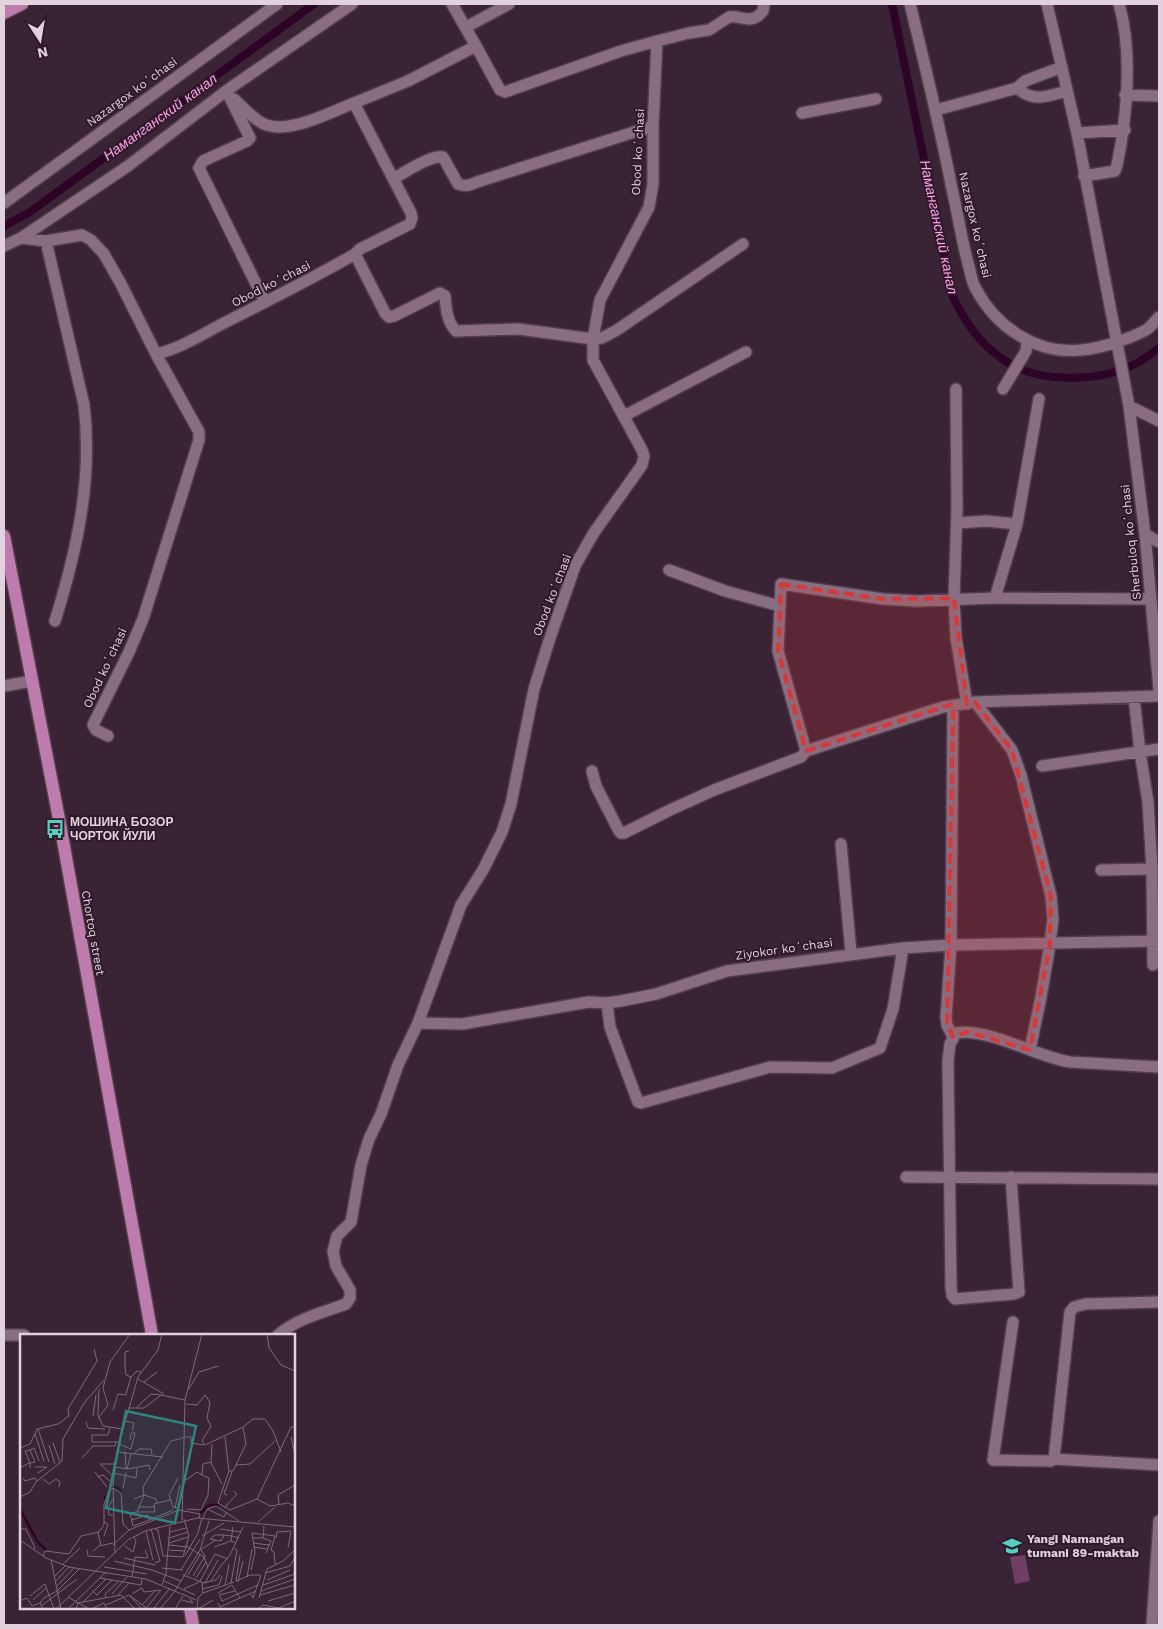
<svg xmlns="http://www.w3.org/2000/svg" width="1163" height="1629" font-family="'Work Sans',sans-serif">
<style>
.green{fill:#6e3f63}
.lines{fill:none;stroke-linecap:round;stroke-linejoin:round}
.canal{stroke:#2d0326;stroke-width:8}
.minor-casing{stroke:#523f4d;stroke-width:14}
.major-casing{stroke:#523f4d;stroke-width:15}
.minor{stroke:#896e81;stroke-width:11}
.major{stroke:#be7bad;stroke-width:12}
.marked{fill:#d7393a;fill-opacity:0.2;stroke:#d7393a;stroke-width:4;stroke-dasharray:10 6;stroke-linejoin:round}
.labels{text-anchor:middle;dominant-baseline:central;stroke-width:4;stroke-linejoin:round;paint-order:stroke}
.street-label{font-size:12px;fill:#e1d2dd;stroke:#2f192a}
.poi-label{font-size:12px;font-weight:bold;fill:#e1d2dd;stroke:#2f192a;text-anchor:start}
.water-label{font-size:14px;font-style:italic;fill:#fea4e7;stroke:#2f192a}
.inset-river{fill:none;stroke:#2d0326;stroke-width:2.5}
.inset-road{fill:none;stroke:#7d6978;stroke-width:1}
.view{fill:#2e847f;fill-opacity:0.15;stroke:#2e847f;stroke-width:2.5}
.inset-edge{fill:none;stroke:#e1d2dd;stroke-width:2.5}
</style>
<rect width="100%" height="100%" fill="#3a2334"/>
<path class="green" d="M 1025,1555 L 1030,1581 L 1015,1584 L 1010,1557 Z"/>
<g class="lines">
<path class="canal" d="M 892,4 L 952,295 C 964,320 978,342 1001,358 C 1035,384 1100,383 1137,363 C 1145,359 1152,353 1159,348
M 4,226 L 30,212 L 314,4"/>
<g class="minor-casing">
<path id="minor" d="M 452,4 L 476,46
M 910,4 C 925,65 940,127 952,189 C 958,215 962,242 969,267 C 971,274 972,283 976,289 C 996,327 1037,355 1081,350 C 1099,349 1129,339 1146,330 C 1151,327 1155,321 1159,317
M 1047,4 L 1077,133 L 1129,406 L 1145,534 L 1159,689
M 466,27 L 509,4
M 657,41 L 689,33 L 709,30 L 729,17 C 743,15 750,26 763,11 L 764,4
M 1017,88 L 1025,81 L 1062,67
M 228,94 L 250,138 L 247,141 L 203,161 L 199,168 L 265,302
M 1125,95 L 1159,96
M 234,99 C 243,107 253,119 264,124 C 288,135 331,112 354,103
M 936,110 L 1017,88 C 1034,103 1047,96 1067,91
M 802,113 L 876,99
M 1077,133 L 1125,130
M 1084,176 L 1115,171 L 1117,165 C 1127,118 1133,51 1119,4
M 394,178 C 406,172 430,155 443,157 L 458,184 C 466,187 470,185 477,182 L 653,126
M 4,203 L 277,4
M 21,238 L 46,241 L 82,235 L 91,240 L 104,254 L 121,284 L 156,354 L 199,432 L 199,440 L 143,619 L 129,652 L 93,725 L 96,730 L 108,736
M 46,241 L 84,405 C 93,479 77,550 55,621
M 4,246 L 21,238 L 128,166 L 226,91 L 352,4
M 355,254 L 385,313 L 389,317 L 394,316 L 440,293 L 445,296 C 446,308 447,322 456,331 L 519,329 L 593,339 L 602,338 L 617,330 L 743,244
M 156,354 C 179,349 201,335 222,324 C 267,301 312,279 355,254 L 360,249 L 410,224 L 412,218 L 411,213 L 354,103 L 408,81 L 476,46 L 500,90 L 505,92 L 621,51 L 657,41 L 653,126 L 653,184 L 649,207 L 600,300 L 593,339 L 593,360 L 642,450 L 644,456 L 642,465 L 593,534 L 575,566 L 549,641 L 534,689 L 511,804 L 502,832 L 483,870 L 461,905 L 418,1023 L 398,1065 L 381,1114 L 369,1139 L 361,1165 L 351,1222 L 337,1236 L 333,1251 L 336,1266 L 350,1290 L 350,1298 L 346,1304 C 324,1312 296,1319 278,1335
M 956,389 L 957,509 L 954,598 L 956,638 L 967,704
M 1003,389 L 1026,351 L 1027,341
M 1129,406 L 1159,421
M 624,416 L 746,352
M 957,523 L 986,521 L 1017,524
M 1145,534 L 1159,542
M 669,570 L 725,591 L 780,606
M 995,598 L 1017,524 L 1039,399
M 4,686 L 32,681
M 1134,697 L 1140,752 L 1148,802 L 1152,869 L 1153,965
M 975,702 L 1012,750 L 1021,775 L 1051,896 L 1053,919 L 1050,944 L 1041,997 L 1030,1050
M 806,751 L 778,651 L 781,584 L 883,599 L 917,601 L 995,598 L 1151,599
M 1042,766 L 1159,749
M 592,771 L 596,786 L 619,831 L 621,833 L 624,833 L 668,811 L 714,790 L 801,757 L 806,751 L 943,707 L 975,702 L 1159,696
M 841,844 L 851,953
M 1101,870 L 1152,869
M 607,1003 L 610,1027 L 638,1102 L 641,1103 L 770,1067 L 832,1068 L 880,1048 L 893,1009 L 903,948
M 418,1023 L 462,1024 L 589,1002 L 607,1003 L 621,1001 L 656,994 L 727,971 L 903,948 L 951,945 L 1159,941
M 953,1037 L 947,1025 L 946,1018 L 951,945 L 953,706
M 906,1177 L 1159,1179
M 1011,1177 L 1019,1292 L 1014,1294 L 955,1299 L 952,1295 L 951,1287 L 948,1061 L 950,1044 L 956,1033 C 987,1027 1037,1057 1070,1062 L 1159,1067
M 1013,1322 L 993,1460 L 1051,1461 L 1054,1459 L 1159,1465
M 4,1335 L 24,1335
M 1054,1459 L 1070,1312 L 1074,1307 L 1085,1304 L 1159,1302
M 1152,1625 L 1159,1521"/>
</g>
<g class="major-casing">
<path id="major" d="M 4,13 L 22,4
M 4,536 L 60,824 L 152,1335
M 190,1608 L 193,1625"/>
</g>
<use href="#minor" class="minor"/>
<use href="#major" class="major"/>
</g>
<path class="marked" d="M 781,584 L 883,599 L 954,598 L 967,704 L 975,702 L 1012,750 L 1051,896 L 1050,944 L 1030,1050 L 967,1032 L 953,1037 L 947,1025 L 953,704 L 806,751 L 778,651 Z"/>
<defs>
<g id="bus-bare" transform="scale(1.5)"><path d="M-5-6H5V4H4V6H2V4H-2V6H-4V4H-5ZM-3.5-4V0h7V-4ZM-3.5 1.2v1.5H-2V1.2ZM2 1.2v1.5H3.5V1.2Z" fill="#56cec2" stroke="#2f192a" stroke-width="2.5" paint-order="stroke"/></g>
<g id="school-bare" transform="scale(1.5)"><path d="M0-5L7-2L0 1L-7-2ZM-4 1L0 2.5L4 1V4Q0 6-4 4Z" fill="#56cec2" stroke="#2f192a" stroke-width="2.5" paint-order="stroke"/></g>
</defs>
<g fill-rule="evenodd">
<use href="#bus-bare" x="55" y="829"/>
<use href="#school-bare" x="1012" y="1546"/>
</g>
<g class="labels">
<g class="street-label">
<text transform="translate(132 92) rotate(-36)">Nazargox koʻchasi</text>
<text transform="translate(638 152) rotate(-87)">Obod koʻchasi</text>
<text transform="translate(975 225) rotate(77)">Nazargox koʻchasi</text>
<text transform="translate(271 284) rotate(-27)">Obod koʻchasi</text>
<text transform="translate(1131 542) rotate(-96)">Sherbuloq koʻchasi</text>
<text transform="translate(552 595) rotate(-69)">Obod koʻchasi</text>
<text transform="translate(105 668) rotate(-65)">Obod koʻchasi</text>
<text transform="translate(93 933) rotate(80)">Chortoq street</text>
<text transform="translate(784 949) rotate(-8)">Ziyokor koʻchasi</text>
</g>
<g class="poi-label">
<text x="70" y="822">МОШИНА БОЗОР<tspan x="70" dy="14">ЧОРТОК ЙУЛИ</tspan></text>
<text x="1027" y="1539">Yangi Namangan<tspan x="1027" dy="14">tumani 89-maktab</tspan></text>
</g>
<g class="water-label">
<text transform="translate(160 117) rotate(-36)">Наманганский канал</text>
<text transform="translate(939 227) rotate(78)">Наманганский канал</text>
</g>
</g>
<g transform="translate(20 1334)">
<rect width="275" height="275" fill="#3a2334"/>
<path class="inset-river" d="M 84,166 L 92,153 L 98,154 L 102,159M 0,175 L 17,207 L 26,216M 180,179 L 190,171 L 199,171"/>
<path class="inset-road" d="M 247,0 L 249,14 L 261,31 L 275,37M 109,17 L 105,18 L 105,34 L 106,41 L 111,43M 118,45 L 144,60M 124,48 L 137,38M 79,55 L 78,81 L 83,92 L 102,95M 168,56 L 179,38 L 198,32M 106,60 L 111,43 L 117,37 L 121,38M 166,70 L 177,71 L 185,61 L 190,68 L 187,84 L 191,92 L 182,107 L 185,111 L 223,93M 117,73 L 131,60 L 141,61M 108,74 L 124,74 L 141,61 L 165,66M 93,76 L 98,60 L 107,61M 73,82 L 76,61M 79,83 L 88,71 L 83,54 L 90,28 L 110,0M 104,87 L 114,89 L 112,97M 66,88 L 68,94 L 85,95M 275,93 L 271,93 L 237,165 L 250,172 L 268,169 L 275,172M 90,94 L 88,101 L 72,101 L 72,108 L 99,108M 18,95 L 29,128M 15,100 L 24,127M 163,103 L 171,103 L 171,109 L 184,111M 205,103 L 209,137M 271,103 L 275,121M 33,109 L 40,128M 99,110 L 111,115 L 115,99 L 111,99 L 110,106M 192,110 L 191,129 L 202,150M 29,111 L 35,130M 0,114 L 10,110 L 17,95 L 38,90 L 49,82 L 48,75 L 77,27 L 74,15M 10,116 L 14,114 L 19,127M 97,118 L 143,123M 105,118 L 106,135M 113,121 L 119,115 L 131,115 L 132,121M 62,124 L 73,112 L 95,112 L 96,108M 216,131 L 230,130 L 255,107M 15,133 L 27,133 L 18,139M 95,133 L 108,135 L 129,131 L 130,136M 0,134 L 7,130 L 10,129 L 15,128 L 10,116 L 5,117 L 10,129 L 10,134M 107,135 L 111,120M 75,138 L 87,153M 94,139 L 116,144 L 117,134M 93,142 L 80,130 L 95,130M 77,143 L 83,141 L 93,150M 3,144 L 5,147 L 15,144 L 17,147M 23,145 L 29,150 L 36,145 L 40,148 L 39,153M 163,148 L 177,138 L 182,141 L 183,130 L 191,128M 93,154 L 101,159 L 103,190 L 109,196 L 159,176 L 180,180 L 179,184M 103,154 L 106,139M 207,161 L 204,160 L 212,138M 0,163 L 10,158 L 16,148 L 42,127 L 43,105 L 64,69 L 84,46M 93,165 L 88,174 L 89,181 L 93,181M 114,165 L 124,161 L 136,165 L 137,169M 237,165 L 210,176 L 198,169 L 209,137 L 213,137 L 226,110 L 223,93 L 233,85 L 245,85 L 253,97 L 261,118M 150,166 L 134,170 L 135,178 L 117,178 L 124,161 L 123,153 L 151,107 L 163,104M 259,170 L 258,161 L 275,151M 118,173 L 134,173M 205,173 L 217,160 L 213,157M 155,174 L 160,151M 157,174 L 153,173 L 149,161 L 158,144M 167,175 L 181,176 L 188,161 L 189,144 L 182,141M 187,175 L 204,183 L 207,178M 117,178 L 110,179 L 113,192 L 129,186M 127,180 L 129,186 L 153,176M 183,184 L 187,175 L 196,172 L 219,187M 111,186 L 128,181M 162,186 L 165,66 L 182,0M 238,188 L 255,173M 213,193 L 211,207 L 216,209M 0,195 L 6,195 L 15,214 L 13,216M 131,195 L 140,227 L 135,229M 135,195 L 138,196 L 143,222 L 148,222M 200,195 L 221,198M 126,197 L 133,226M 150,198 L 166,194M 204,201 L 201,207 L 190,205 L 195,201 L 204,201 L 212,202 L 219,204M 84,202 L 88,190 L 84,188M 182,202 L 204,189M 149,204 L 168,198M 232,204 L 243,204 L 244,192M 243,204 L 251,207 L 246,219M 256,204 L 257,198 L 271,197M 0,206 L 26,224 L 49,233 L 126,245 L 176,266M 149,209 L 168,203M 233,209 L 249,211M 93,211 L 109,196M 149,211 L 168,213 L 184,223 L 188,233M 81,212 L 78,199 L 84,191 L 84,171 L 88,158 L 93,154M 105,212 L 113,218 L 116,207 L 114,203M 194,213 L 211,207M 233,213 L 248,215M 268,214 L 271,197M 67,216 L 68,222 L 85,223M 149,216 L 164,217M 180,216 L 196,206M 73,217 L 79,212 L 93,209M 95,219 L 93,151 L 98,113 L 118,43 L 138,16 L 142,0M 220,221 L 216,247 L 230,241 L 240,241M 23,222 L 25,217 L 49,220 L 61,202 L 79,198M 148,222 L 163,223 L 169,202 L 164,185M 165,222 L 178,199 L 182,184M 104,224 L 135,231M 31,226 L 41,275M 94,227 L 132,236 L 161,247M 42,231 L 60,214M 84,233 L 127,240M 200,233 L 210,221 L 223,193M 142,234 L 163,236M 161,236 L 180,205M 231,236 L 235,218 L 232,199 L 255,202 L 251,216 L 254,218 L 255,230M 245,239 L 270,232 L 275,223M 163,241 L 184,249 L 196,246 L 200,241M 168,241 L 180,221M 173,242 L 185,222 L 181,216M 34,243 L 45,232M 112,243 L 115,223 L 128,224 L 125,216M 227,243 L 232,215M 80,244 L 121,251 L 122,245M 176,244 L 186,228M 247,246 L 270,236M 144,247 L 175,261M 180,247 L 195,220 L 208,225M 191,247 L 200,233M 35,248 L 49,233M 182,248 L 183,259 L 214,248M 218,248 L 223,227M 185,249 L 198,226M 211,249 L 217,216 L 213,214M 25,250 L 34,275M 142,251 L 146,239 L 150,192M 205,251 L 209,230M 243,251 L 275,240M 36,253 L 54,234M 164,255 L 179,248M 182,255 L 199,251 L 202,242M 72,256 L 77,261 L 92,246M 241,257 L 275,245M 198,259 L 212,251 L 220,264 L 236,257M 230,259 L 233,264 L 241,241M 92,260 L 107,243M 112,260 L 122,254 L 124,258 L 140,256M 109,261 L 128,275M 109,261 L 122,275M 199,261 L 215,257M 240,261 L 275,251M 10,262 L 25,250M 97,262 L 109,249M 200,262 L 202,267 L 238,251M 48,263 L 69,275M 86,264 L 85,260 L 98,248M 239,264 L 247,235 L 263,227 L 275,216M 2,266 L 7,264 L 12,272 L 20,269M 13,266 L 26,254M 162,266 L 173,269 L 170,265M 248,267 L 275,259M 63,268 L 86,245M 198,269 L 200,273 L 220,264M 123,270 L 135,257M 86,271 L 109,261M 21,272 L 57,245M 127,273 L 141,256M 23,275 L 20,269 L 24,264 L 37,257 L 59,235M 36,275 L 108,206 L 125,197 L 177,184 L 275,193M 48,275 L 85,239M 56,275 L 58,269 L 101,261 L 115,275M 71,275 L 84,269 L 87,275M 133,275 L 150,254M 140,275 L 155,257 L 180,216 L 189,187M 155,275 L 163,262M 177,275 L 178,264 L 183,259M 178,275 L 193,266M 238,275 L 243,271 L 259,274 L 275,267"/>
<path class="view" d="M 106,77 L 176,92 L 155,189 L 86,174 Z"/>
<rect width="275" height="275" class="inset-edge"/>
</g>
<rect width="1163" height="1629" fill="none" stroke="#e1d2dd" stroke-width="10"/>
<g transform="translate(40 40) rotate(168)" stroke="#2f192a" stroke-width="4" paint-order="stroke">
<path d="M0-4L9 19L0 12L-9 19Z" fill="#e1d2dd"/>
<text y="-8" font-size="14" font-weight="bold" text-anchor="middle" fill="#e1d2dd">N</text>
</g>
</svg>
